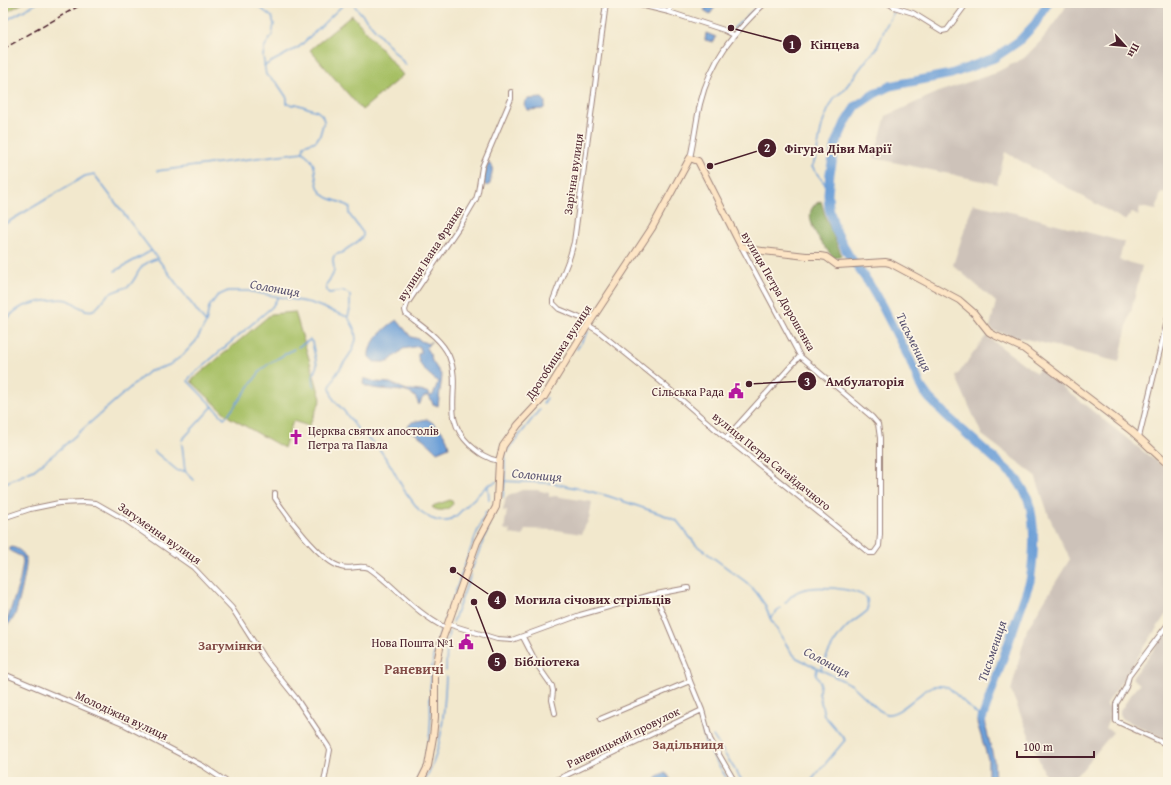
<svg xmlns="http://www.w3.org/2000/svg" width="1171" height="785" font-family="'Gentium Book Plus',serif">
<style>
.industrial{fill:#cdc2b9}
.green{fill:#a6bf64;stroke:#786f48}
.forest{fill:#84a65a;stroke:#676242}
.water{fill:#6c9fd7;stroke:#5b5f81}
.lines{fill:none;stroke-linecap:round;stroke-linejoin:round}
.stream{stroke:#6c9fd7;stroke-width:1.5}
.river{stroke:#6c9fd7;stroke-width:9}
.street-casing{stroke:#9e847c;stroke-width:6}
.secondary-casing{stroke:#9e847c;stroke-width:8}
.street{stroke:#fff;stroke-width:4}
.secondary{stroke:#fde5c5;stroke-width:6}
.rail{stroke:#4a1f2b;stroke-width:1.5;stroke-dasharray:6 3;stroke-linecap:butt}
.labels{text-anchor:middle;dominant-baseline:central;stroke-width:3.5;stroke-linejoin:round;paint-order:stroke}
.street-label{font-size:12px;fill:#4a1f2b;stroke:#fcf5e5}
.poi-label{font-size:12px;fill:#4a1f2b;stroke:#fcf5e5;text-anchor:end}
.water-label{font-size:13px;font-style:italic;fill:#585270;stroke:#fcf5e5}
.neighbourhood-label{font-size:13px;font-weight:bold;fill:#824b46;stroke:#fcf5e5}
.quarter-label{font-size:14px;font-weight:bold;fill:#824b46;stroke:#fcf5e5}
.leader{fill:none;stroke:#4a1f2b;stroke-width:1.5}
.callout-dot{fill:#4a1f2b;stroke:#fcf5e5;stroke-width:1.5}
.mark-label{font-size:12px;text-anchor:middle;font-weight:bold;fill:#fff}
.callout-label{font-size:13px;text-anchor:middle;font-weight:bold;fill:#4a1f2b;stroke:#fcf5e5;stroke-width:3.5;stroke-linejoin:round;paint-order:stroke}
</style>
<rect width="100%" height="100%" fill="#fcf5e5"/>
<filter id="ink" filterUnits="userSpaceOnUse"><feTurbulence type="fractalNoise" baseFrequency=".025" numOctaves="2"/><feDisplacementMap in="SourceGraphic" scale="8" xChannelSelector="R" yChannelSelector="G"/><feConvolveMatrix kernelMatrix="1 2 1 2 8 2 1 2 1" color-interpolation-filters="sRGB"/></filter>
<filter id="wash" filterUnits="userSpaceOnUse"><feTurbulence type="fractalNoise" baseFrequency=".012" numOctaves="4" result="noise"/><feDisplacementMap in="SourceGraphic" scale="16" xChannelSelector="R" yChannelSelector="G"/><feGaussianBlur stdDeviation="0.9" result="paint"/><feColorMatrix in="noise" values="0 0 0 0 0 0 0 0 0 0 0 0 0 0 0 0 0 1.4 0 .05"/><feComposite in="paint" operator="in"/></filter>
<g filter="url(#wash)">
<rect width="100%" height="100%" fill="#f2e8cd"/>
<path class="industrial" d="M 1067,3 L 1168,3 L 1168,194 L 1161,193 L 1156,210 L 1140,207 L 1138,216 L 1131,212 L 1126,221 L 1005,152 L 997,184 L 874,158 L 886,116 L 941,91 L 993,74 L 1024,58 L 1041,41 L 1064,10 Z
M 973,204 L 1019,214 L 1124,242 L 1119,260 L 1142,266 L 1131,312 L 1130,312 L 1119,362 L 994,331 L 990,327 L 996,302 L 953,265 Z
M 986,336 L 1036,373 L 1040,369 L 1149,456 L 1168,470 L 1168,611 L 1106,705 L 1112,709 L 1109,715 L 1111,716 L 1105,728 L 1113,732 L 1082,770 L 1070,780 L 1069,782 L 1048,782 L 1011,691 L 1027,629 L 1070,559 L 1049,516 L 1035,475 L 982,435 L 956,377 Z
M 522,490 L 537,490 L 549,493 L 549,497 L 555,496 L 592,502 L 589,519 L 581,534 L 557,530 L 525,529 L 523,536 L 510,534 L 511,531 L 504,529 L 507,511 L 503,511 L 506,497 Z
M 1168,631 L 1168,740 L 1123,719 L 1120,714 L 1120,711 L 1135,689 L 1140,684 L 1132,678 Z"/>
<path class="green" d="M 3,3 L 23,3 L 3,14 Z
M 352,15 L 403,75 L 362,110 L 310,50 Z
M 295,312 L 321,399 L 309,426 L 293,421 L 284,448 L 229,417 L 191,381 L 271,314 Z
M 450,500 L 453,502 L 453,504 C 448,510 439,513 432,507 L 435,505 Z"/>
<path class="forest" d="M 821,201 L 826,218 L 842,256 L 834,258 C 823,246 795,211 821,201 Z"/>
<path class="water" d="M 710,3 L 718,3 L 710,14 L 704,10 Z
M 706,33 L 716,37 L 714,42 L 705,40 Z
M 542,98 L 545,101 L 545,107 L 543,109 L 528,110 L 524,105 L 525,102 L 528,99 Z
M 488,164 L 490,164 L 493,167 L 490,184 L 487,186 L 485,185 L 483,178 Z
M 397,320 L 411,337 L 419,339 L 421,341 L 429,344 L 431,341 L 426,348 L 431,356 L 432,361 L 442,376 L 438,406 L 433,404 L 429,396 C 423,395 421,400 420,404 L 419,405 C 418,403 417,399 415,397 C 407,386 374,393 363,384 L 364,378 L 375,382 L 390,383 L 407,390 L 413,390 L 427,392 L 431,396 L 433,395 L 438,382 C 429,374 417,366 418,354 L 421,353 L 421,350 L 419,346 L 403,349 L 388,362 L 374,362 L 369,357 C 367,344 386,326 397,320 Z
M 427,419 C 437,425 447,434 449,447 L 437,452 C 428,443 419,434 407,430 L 407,427 L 412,422 Z
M 10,547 L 12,547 C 19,549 25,553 26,561 C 27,569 18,609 14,617 C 11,622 8,625 3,627 L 3,622 L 6,621 L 9,615 L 20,580 L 23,562 L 22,557 L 10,551 Z
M 986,704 L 984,720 L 994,760 L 995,782 L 988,782 L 988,759 L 977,723 Z
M 665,773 L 668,775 L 671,781 L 669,782 L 657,782 L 655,779 L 657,777 Z"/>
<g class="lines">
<path class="stream" d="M 257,3 L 259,7 L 272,17 L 274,24 L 272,36 L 265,46 L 263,56 L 266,75 L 277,83 L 287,98 L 287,103 L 292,105 L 296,104 L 317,111 L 322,115 L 324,121 L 320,135 L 316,141 L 304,145 L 303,152 C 320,165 312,173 319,189 C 325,202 342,199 350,208 L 349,214 L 363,233 L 363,236 C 358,244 348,246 342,253 C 326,255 337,264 333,274 C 332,278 328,281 326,285 L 327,291 L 329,293 L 344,291 L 350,295 L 350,309 L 348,317
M 352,3 L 406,65
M 898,5 L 900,3
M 3,22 L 37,3
M 733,29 L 761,3
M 264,66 L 299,47 L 345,3
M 157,171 L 303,152
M 828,188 L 812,167 L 816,157 L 822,125 L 828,110 L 835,97 L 843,91 L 868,58 L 876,50 L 886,26 L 895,10
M 3,225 L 85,176 L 94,174 L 206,323
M 115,271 L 151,251
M 278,297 L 272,307 L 190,377 L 188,381 L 224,418 L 229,414 L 262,369 L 270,363 L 294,349
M 3,324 C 8,317 13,312 20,308 C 30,303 58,297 68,300 C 76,303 84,313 93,310 C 99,308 103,299 108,295 C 114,290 123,290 130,285 C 132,283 133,281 135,278 C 141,266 144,263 156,259
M 298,347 L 310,340 L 312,342 L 317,365 L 313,376 L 314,387
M 577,349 L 588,332
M 543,404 L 547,398
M 182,440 L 213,406
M 182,444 L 185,471 L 194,480
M 154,451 L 178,471 L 185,471
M 500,481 L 552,483 L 581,489 L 608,496 L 664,515 L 677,521 L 696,545 L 746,582 L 756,592 L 765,605 L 770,618 L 791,652 L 797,658 L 852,685 L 879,710 C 881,711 884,713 887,714 C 901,715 920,691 933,686 C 938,685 943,686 948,687 L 981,718
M 3,484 L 34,470 L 59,450 L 148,372 L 169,365 L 182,356 L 196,341 L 206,323 L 209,307 L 217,296 L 228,291 L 248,291 L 311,303 L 348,317 L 355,330 L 356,340 L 352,351 L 335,376 L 330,387 L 331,393 L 334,400 L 344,411 L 359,431 L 378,447 L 391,466 L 404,490 L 419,510 L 430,518 L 438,521 L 447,521 L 456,516 L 488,485 L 496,482
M 488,486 L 489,500
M 503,497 L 505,481 L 505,454 L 540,409
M 472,569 L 489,526
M 785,603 C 789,599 793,593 799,591 C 814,584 854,588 867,598 L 868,610 C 862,616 856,619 850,624 C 836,636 828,652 821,669
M 770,618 L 781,608
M 444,622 C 459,585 469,547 486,512
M 453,622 L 471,574
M 446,671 L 447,642 L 449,632
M 430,690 L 433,657 L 441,630
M 700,718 L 705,743 L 729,782
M 713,736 L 743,782
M 416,782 C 430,756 432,726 430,697
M 424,782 C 443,751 444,712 446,676
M 810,782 L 845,740 L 824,715 L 819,693 L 820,682 L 816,675 L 817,668"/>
<path class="river" d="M 982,719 L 1030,581 C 1034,556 1036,524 1028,499 C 1025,491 1020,484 1015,477 L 948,417 L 929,398 L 921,387 L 910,360 L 882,306 L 868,282 L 848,254 L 835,229 L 829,208 L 828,194 L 830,173 L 836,144 L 845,123 L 856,106 L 874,94 L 890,86 L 951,74 L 994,58 L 1019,41 L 1035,24 L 1048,3"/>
</g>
</g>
<g filter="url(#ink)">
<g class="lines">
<g class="street-casing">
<path id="street" d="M 632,3 L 669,12 L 724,30 L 734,35
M 888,3 L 894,7 L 913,13 L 942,31 L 947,30 L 967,3
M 669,12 L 672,3
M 690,158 C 694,141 696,122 700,104 C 711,59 733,34 765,3
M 590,322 L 559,309 L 553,303 L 553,300 L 570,256 L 574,242 L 606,3
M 588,325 L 598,331 L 661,382 L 721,434 L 869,553 L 874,553 L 879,546 L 880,534 L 880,438 L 878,424 L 872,417 L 800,356 L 741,246
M 1139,437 L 1168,317
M 726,438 L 800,356
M 499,461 C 487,459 479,453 470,445 C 439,416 463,389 449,356 C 441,338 421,326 406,314 L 405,310 L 407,304 L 463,221 L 476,199 L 478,192 L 482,167 L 511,99 L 511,92
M 275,493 L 275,498 C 287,516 320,561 341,567 C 351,570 359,564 369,568 C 396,587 415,613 446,628
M 3,518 L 30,509 L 59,503 L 84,502 L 96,503 L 124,519 L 193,567 L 232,608 L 264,658 L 296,698 L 328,746 L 330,750 L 324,782
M 651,595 L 658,601 L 687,671 L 690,681 L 702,710 L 710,739 L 735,782
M 448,624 L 497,639 L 512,640 L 580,615 L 651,595 L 688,588
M 1168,624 L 1129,676 L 1126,687 L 1116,704 L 1116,721 L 1168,745
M 523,637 L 538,666 L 552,686 L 553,691 L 552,700 L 555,713
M 4,674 L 125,725 L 203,766 L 227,782
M 600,719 L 690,681
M 552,782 L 702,710"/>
</g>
<g class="secondary-casing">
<path id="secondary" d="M 420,782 L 428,766 L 433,737 L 435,717 L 435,673 L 441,643 L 477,542 L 496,507 L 497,500 L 499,461 L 503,446 L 518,425 L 544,397 L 588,325 L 652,228 L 690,158 L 698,161 L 741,246 L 754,250 L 806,256 L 820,256 L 826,257 L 837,265 L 885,262 L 890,263 L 959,300 L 974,313 L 989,332 L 994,335 L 1024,349 L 1129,429 C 1143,440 1154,453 1168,464"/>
</g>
<use href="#street" class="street"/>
<use href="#secondary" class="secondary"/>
<path class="rail" d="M 3,49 L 84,3"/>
</g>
</g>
<defs>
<g id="civic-bare" transform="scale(1.2)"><path d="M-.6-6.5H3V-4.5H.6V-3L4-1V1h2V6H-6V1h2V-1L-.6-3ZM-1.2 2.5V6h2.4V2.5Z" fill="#b5179e" stroke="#fcf5e5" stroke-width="2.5" paint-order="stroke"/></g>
<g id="church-bare" transform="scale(1.2)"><path d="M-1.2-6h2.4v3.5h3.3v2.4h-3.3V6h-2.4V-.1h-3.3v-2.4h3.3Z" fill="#b5179e" stroke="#fcf5e5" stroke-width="2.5" paint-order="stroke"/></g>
</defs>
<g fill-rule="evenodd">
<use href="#civic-bare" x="736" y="391"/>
<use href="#church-bare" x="296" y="437"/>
<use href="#civic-bare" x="466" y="642"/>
</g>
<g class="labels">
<g class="street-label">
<text transform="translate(573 174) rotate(-82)">Зарічна вулиця</text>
<text transform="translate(430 253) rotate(-57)">вулиця Івана Франка</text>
<text transform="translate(779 291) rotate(60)">вулиця Петра Дорошенка</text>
<text transform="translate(558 352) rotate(-57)">Дрогобицька вулиця</text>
<text transform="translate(772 461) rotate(39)">вулиця Петра Сагайдачного</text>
<text transform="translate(160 533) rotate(35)">Загуменна вулиця</text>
<text transform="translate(122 715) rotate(25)">Молодіжна вулиця</text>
<text transform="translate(623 737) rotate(-26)">Раневицький провулок</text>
</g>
<g class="poi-label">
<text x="724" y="391">Сільська Рада</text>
<text x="308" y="430" text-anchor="start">Церква святих апостолів<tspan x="308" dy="14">Петра та Павла</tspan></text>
<text x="454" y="642">Нова Пошта №1</text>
</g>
<g class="water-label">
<text transform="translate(275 288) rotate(10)">Солониця</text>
<text transform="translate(914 342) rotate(64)">Тисьмениця</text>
<text transform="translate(537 475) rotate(5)">Солониця</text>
<text transform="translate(992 651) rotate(-71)">Тисьмениця</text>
<text transform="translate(827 662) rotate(28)">Солониця</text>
</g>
<g class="neighbourhood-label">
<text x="230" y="645">Загумінки</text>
<text x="688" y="744">Задільниця</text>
</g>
<g class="quarter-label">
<text x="414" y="669">Раневичі</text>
</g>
</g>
<path class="leader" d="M731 28L792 44M710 166L767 148M749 384L807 381M453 570L497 600M474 602L497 662"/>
<g class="callout-dot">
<circle cx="731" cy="28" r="4"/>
<circle cx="710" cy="166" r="4"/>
<circle cx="749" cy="384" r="4"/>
<circle cx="453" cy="570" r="4"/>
<circle cx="474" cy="602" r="4"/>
<circle cx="792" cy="44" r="10"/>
<circle cx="767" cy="148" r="10"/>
<circle cx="807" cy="381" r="10"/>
<circle cx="497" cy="600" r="10"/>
<circle cx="497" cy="662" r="10"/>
</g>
<g class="mark-label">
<text x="792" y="49">1</text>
<text x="767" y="152">2</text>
<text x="807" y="386">3</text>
<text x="497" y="604">4</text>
<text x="497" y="666">5</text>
</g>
<g class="callout-label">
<text x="835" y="49">Кінцева</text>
<text x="838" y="153">Фігура Діви Марії</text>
<text x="865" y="386">Амбулаторія</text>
<text x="593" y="604">Могила січових стрільців</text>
<text x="547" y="666">Бібліотека</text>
</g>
<rect width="1171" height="785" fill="none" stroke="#fcf5e5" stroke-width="16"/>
<g transform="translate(1125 46) rotate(117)" stroke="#fcf5e5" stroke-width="3" paint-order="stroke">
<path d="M0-3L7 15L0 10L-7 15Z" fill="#4a1f2b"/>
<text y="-6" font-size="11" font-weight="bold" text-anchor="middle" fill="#4a1f2b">Пн</text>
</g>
<path d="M1017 751v6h77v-6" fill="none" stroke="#4a1f2b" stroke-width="2"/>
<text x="1023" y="751" font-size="12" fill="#4a1f2b" stroke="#fcf5e5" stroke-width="3" paint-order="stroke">100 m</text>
</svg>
